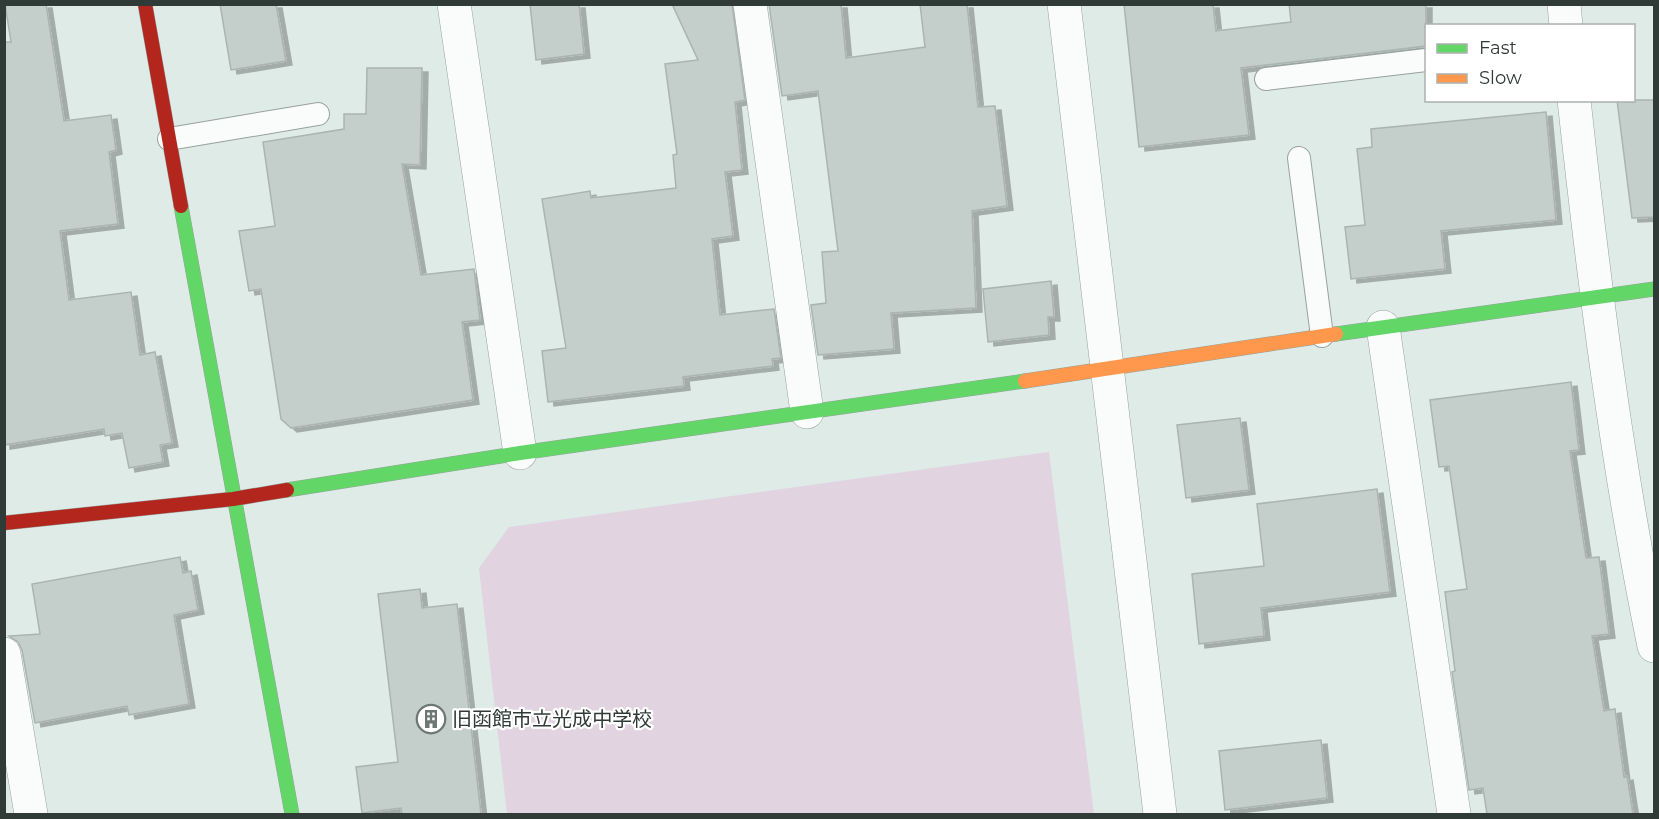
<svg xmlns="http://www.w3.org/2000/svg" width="1659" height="819" font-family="Montserrat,'Noto Sans JP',sans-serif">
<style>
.green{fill:#e1d3e0}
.building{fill:#c4ceca;stroke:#aab4b1;stroke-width:1.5;filter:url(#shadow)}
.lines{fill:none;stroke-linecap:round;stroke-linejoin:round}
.lane-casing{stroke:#97a19e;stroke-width:24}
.street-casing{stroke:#97a19e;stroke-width:34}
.fast-casing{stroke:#97a19e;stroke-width:15}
.slow-casing{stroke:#97a19e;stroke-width:15}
.jam-casing{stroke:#97a19e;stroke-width:15}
.lane{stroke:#fafcfb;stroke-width:22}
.street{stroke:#fafcfb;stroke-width:33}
.fast{stroke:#63d668;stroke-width:14}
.slow{stroke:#ff974d;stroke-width:14}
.jam{stroke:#b3261e;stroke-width:14}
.labels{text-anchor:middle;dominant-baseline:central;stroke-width:4.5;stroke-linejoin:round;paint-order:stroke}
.poi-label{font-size:20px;fill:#303a36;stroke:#fff;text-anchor:start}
</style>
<defs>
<filter id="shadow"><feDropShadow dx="6" dy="4" stdDeviation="0" flood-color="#0004"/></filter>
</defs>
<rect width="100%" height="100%" fill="#deebe7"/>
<path class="green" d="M 1049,452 L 1094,814 L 507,814 L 479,568 L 509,527 Z"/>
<path class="building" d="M 5,4 L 46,4 L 64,121 L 111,115 L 116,150 L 109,152 L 118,224 L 60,231 L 69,300 L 131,292 L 140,355 L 155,352 L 172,443 L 160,445 L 163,462 L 129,468 L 122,433 L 105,436 L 104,429 L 4,445 L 4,42 L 11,42 Z
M 220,4 L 276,4 L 286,61 L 231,70 Z
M 530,4 L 579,4 L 584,54 L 536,60 Z
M 672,4 L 732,4 L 745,100 L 735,102 L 742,170 L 725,172 L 733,236 L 712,239 L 720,315 L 774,309 L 781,358 L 772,359 L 773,366 L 683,377 L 684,386 L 548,402 L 542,351 L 566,348 L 542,199 L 590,191 L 591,198 L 676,188 L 673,155 L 677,154 L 665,64 L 698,60 Z
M 769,4 L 841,4 L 846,58 L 925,47 L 920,4 L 967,4 L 978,107 L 995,106 L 1007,206 L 972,211 L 976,308 L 891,313 L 894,349 L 818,355 L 811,305 L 826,303 L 822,252 L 838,251 L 818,91 L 782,96 Z
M 1124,4 L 1213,4 L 1216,31 L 1291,22 L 1289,4 L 1426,4 L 1426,46 L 1241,68 L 1249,135 L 1139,147 Z
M 367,68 L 422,68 L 420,165 L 402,164 L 421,275 L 474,269 L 480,320 L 462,322 L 473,400 L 291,428 L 281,419 L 261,289 L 249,291 L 239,231 L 275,226 L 263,142 L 344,129 L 344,114 L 366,114 Z
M 1617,100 L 1654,100 L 1654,217 L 1632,218 Z
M 1546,112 L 1556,220 L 1441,231 L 1445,269 L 1351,279 L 1345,227 L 1365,225 L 1357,149 L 1372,147 L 1371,129 Z
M 1051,281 L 1054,317 L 1048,317 L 1049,335 L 988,342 L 983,289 Z
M 1571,382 L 1579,450 L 1570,451 L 1586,558 L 1599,557 L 1609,634 L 1592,636 L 1604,711 L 1615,709 L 1624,777 L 1627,776 L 1633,814 L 1487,814 L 1483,788 L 1469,790 L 1452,672 L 1455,671 L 1445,592 L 1467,589 L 1449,466 L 1439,467 L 1430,400 Z
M 1240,418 L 1249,490 L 1186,498 L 1177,425 Z
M 1377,489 L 1390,592 L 1261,608 L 1264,636 L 1199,644 L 1192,574 L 1264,566 L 1257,504 Z
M 180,557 L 183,573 L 191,571 L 198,610 L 174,615 L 189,704 L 129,715 L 127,706 L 35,723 L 22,650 L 18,642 L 9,636 L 40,634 L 32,584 Z
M 420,589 L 422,608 L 457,604 L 481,814 L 402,814 L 401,808 L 362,813 L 356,767 L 398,762 L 378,594 Z
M 1321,740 L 1327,798 L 1225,810 L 1219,751 Z"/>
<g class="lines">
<g class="lane-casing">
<path id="lane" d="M 1266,79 L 1426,60
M 169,139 L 318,114
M 1299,158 L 1322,336"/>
</g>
<g class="street-casing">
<path id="street" d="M 454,4 L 520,453
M 750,4 L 807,412
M 1064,4 L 1160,814
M 1564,4 L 1566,26
M 1574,100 C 1594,283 1617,466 1654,646
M 1383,327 L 1454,814
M 4,654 L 31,814"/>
</g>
<g class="fast-casing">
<path id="fast" d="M 181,206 L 292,814
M 1336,334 L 1654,289
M 287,490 L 520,453 L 1025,381"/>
</g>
<g class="slow-casing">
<path id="slow" d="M 1025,381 L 1336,334"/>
</g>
<g class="jam-casing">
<path id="jam" d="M 145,4 L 181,206
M 4,523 L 233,499 L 287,490"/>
</g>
<use href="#lane" class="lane"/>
<use href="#street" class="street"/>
<use href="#fast" class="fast"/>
<use href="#slow" class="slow"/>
<use href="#jam" class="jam"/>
</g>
<defs>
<g id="building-ring" transform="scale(1.5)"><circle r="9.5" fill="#fff" stroke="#6d7874" stroke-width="1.5"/><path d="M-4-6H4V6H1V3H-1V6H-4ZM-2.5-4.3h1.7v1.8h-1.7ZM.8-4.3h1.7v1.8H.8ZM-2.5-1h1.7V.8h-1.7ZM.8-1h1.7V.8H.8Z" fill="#6d7874"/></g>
</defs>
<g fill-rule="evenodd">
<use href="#building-ring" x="431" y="719"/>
</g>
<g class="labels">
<g class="poi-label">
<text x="452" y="719">旧函館市立光成中学校</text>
</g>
</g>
<rect width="1659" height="819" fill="none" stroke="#303a36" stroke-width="12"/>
<rect x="1425" y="24" width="210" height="78" fill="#ffffff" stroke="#acb0af" stroke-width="1.5"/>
<rect x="1437" y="44" width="30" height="9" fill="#63d668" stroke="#acb0af" stroke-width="1.5"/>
<text x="1479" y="54" font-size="18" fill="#303a36">Fast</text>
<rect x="1437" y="74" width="30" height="9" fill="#ff974d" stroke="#acb0af" stroke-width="1.5"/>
<text x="1479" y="84" font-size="18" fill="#303a36">Slow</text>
</svg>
